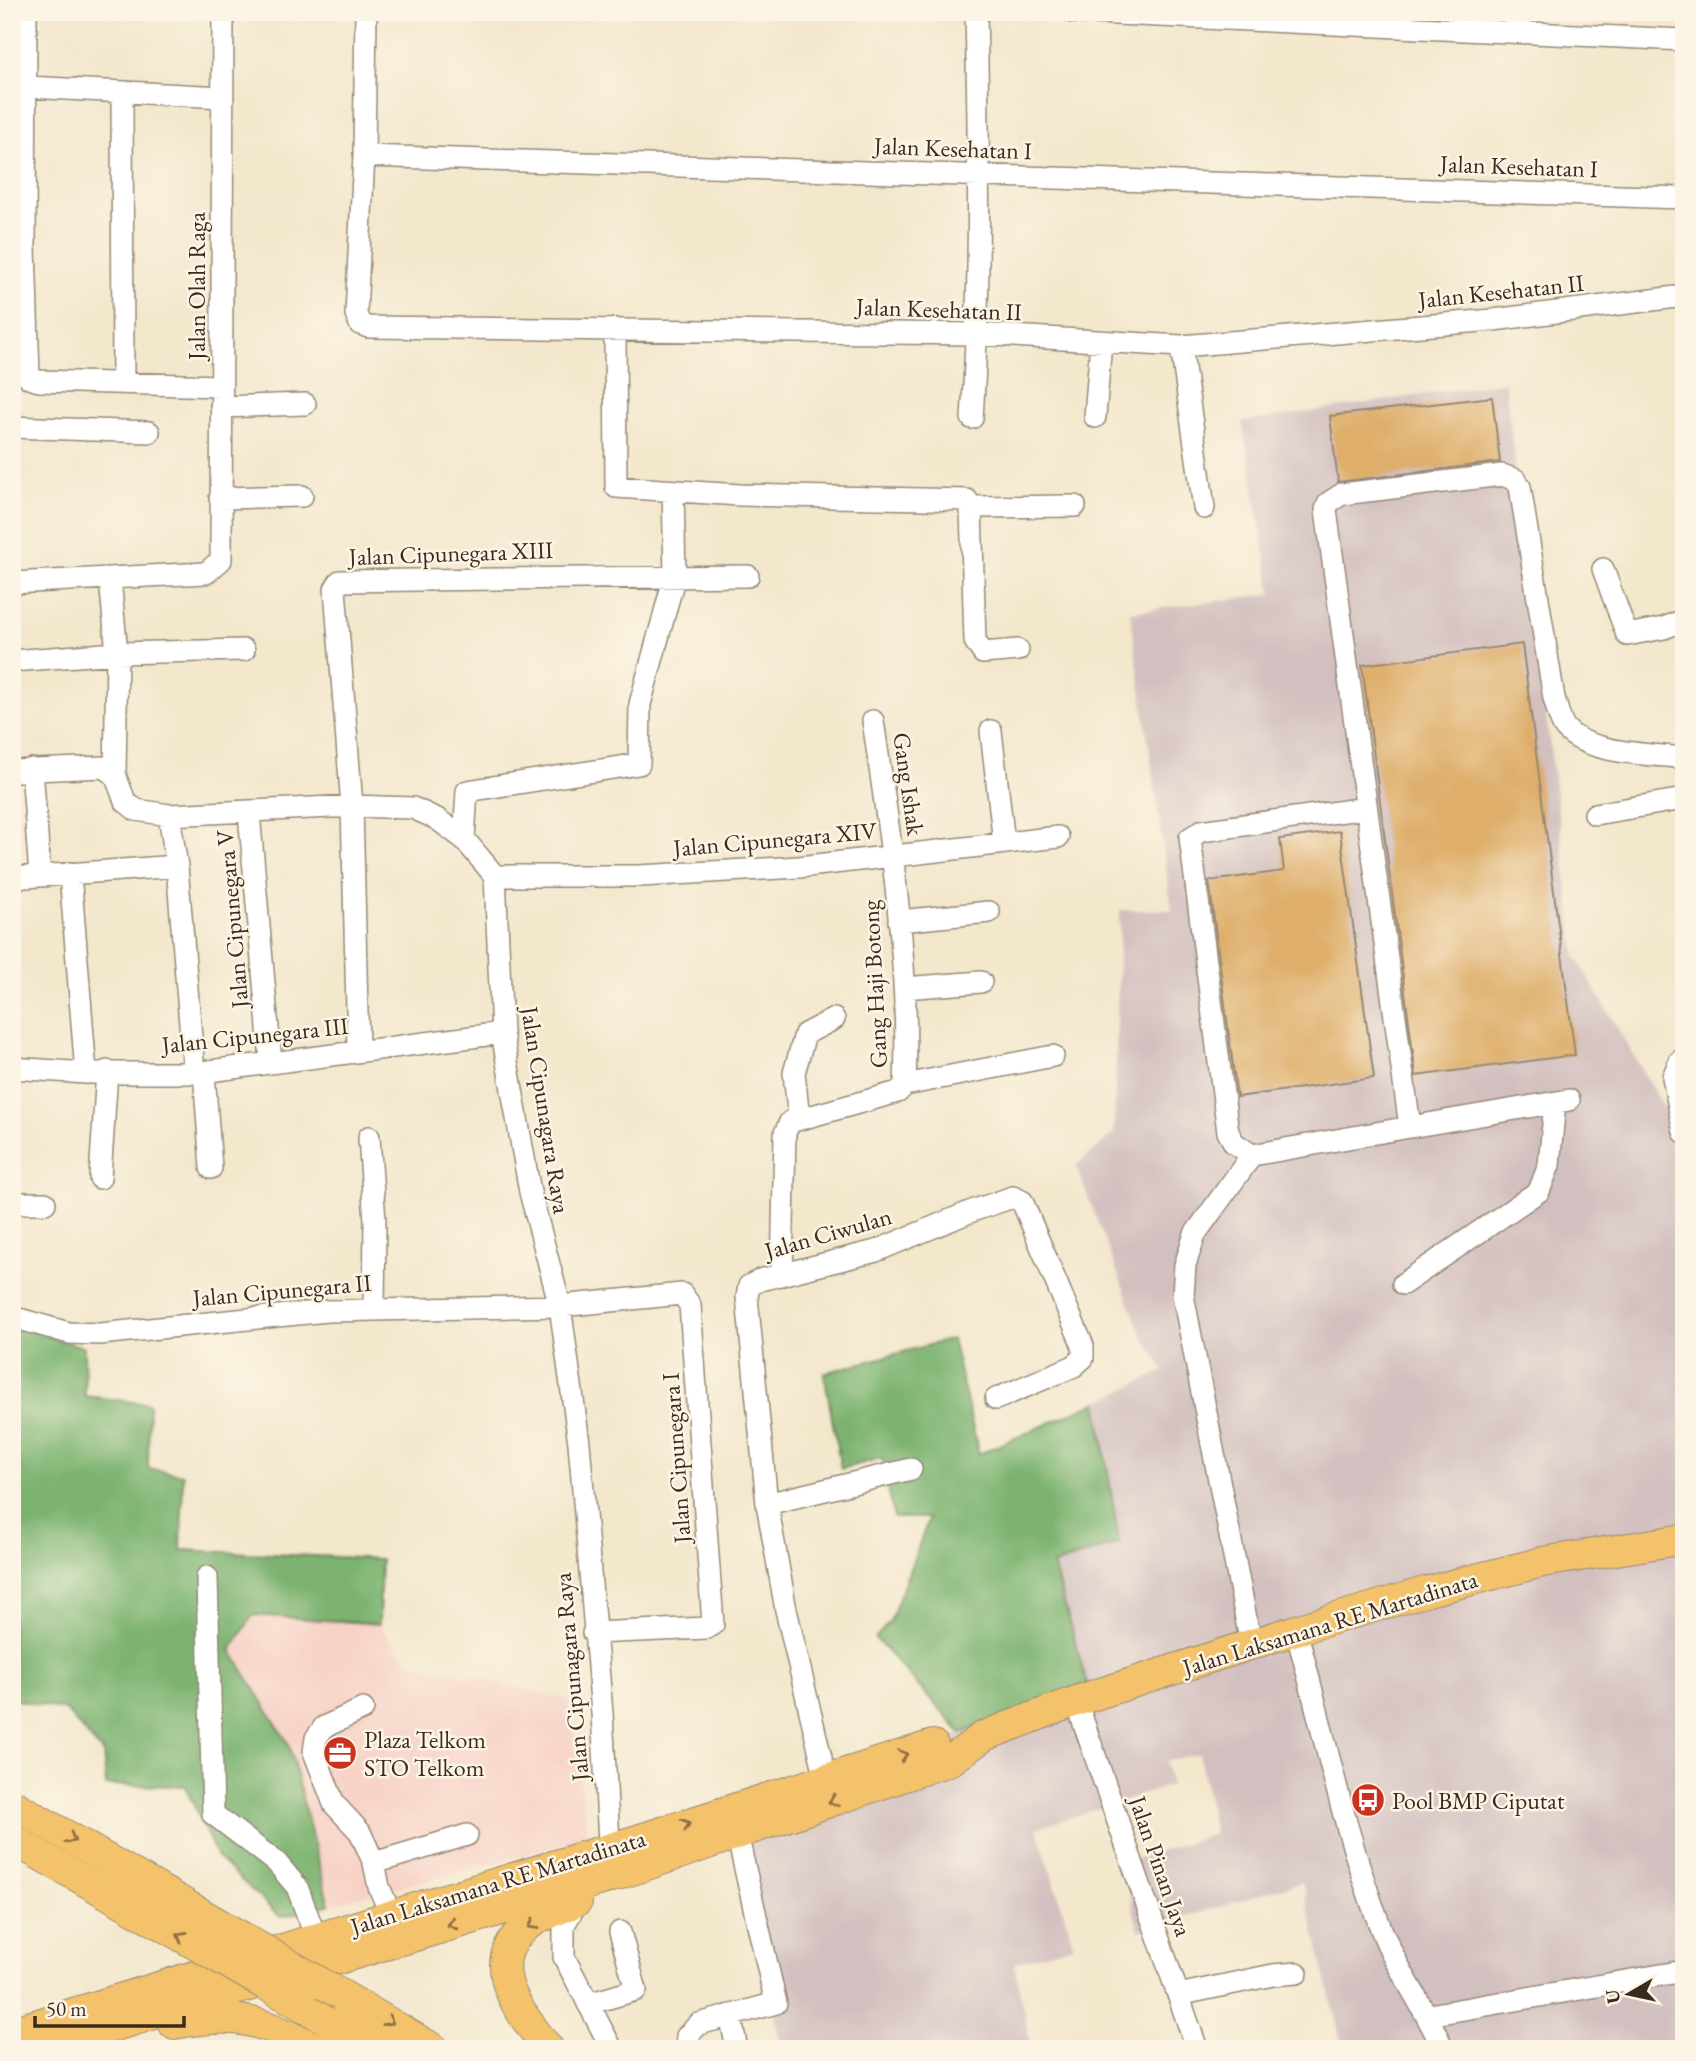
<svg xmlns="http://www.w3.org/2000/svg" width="1696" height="2061" font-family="'EB Garamond',serif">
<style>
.built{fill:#f7d1c6}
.industrial{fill:#d2bfbf}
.forest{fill:#7cb370;stroke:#5c6e47;stroke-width:2}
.building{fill:#deae6a}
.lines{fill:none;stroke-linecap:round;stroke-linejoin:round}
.minor-casing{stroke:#978875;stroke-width:24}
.highway-casing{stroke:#978875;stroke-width:32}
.minor{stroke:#fff;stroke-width:21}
.highway{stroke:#f3c26a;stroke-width:30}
.highway-bridge-casing{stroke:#978875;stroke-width:32;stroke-linecap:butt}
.highway-bridge{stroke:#f3c26a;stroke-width:30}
.oneway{stroke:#8e6e40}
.labels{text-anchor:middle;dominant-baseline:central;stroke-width:5;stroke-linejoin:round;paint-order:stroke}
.street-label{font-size:24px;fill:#3b2a1e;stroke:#fcf5e5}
.poi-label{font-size:24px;fill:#3b2a1e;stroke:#fcf5e5;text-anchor:start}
</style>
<rect width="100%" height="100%" fill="#fcf5e5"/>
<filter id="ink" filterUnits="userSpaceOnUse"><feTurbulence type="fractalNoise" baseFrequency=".0143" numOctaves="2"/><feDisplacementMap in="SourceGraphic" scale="14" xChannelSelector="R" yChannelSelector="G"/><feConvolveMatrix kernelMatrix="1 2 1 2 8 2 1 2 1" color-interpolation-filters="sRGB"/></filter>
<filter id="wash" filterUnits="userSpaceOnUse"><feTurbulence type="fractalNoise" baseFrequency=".00686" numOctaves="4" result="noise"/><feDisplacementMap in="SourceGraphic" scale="28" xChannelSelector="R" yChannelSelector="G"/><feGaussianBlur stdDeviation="1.57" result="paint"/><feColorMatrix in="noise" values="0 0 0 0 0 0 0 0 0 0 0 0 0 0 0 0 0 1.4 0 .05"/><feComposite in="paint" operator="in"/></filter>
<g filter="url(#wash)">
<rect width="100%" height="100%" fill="#f3e7cc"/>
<path class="built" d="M 253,1615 L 379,1624 L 408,1662 L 569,1700 L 588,1836 L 530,1854 L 329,1905 L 289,1745 L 231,1650 Z"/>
<path class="industrial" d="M 1505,382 L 1576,957 L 1677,1130 L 1684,1128 L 1684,2049 L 1343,2049 L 1302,1882 L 1139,1931 L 1122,1864 L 1214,1834 L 1199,1754 L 1165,1761 L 1171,1785 L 1037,1828 L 1074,1946 L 1014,1963 L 1031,2049 L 781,2049 L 736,1815 L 1088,1687 L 1053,1564 L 1118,1543 L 1097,1402 L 1164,1371 L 1141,1333 L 1076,1166 L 1114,1133 L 1120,910 L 1172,910 L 1130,612 L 1272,594 L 1242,422 Z"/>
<path class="forest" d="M 12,1326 L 84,1347 L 85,1396 L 149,1404 L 148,1469 L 183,1474 L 181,1550 L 381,1559 L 379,1624 L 253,1615 L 231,1650 L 289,1745 L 329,1905 L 280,1917 L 217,1857 L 185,1786 L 106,1785 L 103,1753 L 65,1710 L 12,1699 Z
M 952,1339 L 979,1454 L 1097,1402 L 1119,1543 L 1053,1565 L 1088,1687 L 961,1733 L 875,1638 L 890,1622 L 929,1518 L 894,1518 L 882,1458 L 841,1469 L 824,1373 Z"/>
<g id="blocks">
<path class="building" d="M 1492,397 L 1500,462 L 1338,482 L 1330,416 Z
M 1522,644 L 1575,1055 L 1416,1076 L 1362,665 Z
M 1340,831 L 1374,1078 L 1237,1097 L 1209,881 L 1284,871 L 1280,839 Z"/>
</g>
</g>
<g filter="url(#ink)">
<use href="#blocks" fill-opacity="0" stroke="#978875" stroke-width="2"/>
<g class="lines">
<g class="minor-casing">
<path id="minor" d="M 26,12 L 25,247 L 29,378 L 39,381 L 221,386
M 366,12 L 364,156 L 1684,198
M 1072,12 L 1684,40
M 27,87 L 223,97
M 122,92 L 123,383
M 364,156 L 356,314 L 360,324 L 368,327 L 978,334 L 1181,346 L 1493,320 L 1684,296
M 615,329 L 616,487 L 740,495 L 967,500 L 971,507 L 975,641 L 983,653 L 1018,650
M 1181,346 L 1204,508
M 221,407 L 305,404
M 1095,417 L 1101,341
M 972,418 C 981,283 979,148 976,12
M 12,427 L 149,432
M 220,498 L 302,496
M 971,507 L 1075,506
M 1603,569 L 1627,635 L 1664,628 L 1684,620
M 110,579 L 117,653 L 244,650
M 12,583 L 206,573 L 221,560 L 223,12
M 12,661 L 117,653 L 115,775 L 125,801 L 136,810 L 169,815 L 352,806 L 413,808 L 437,819 L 464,839 L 495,876 L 502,1033 L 530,1192 L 560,1306 L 579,1443 L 602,1713 L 610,1861
M 991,731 L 1004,843
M 32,769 L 40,876
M 12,771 L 103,767 L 115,775
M 1366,808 L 1201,831 L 1190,838 L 1228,1132 L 1234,1143 L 1252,1155 L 1410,1127 L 1326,510 L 1328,503 L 1342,494 L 1502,475 L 1516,480 L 1520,487 L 1554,698 C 1557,707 1560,723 1566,729 C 1588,754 1653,754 1684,758
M 249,813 L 271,1062
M 1595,814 L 1684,799
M 169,815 L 177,866 L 194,1073
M 464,839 L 467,791 L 639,764 L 640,704 L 675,575 L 673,491
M 70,873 L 86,1073
M 495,876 L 640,876 L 799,867 L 1058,837
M 12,878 L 177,866
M 899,921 L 989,912
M 904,988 L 981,982
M 358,1050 L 352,806 L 335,589 L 340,581 L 748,576
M 1684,1059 L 1680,1061 L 1673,1077 L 1684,1132
M 12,1068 L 86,1073 L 194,1073 L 502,1033
M 204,1072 L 211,1168
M 905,1085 L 1053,1056
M 799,1119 L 794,1073 L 805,1034 L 834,1019
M 1410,1127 L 1569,1100
M 369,1137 L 375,1221 L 374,1309
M 100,1178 L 107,1071
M 12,1203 L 45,1203
M 782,1275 L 785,1133 L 790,1122 L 898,1092 L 905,1085 C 910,963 891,841 873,721
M 1403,1284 L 1539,1191 L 1549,1165 L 1555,1103
M 12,1317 L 69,1333 L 100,1334 L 327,1311 L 560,1306 L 682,1294 L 690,1305 L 713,1624 L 707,1628 L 593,1633
M 767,1504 L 911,1469
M 207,1577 L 213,1814 L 276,1862 L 297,1887 L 316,1938
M 1296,1630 C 1323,1728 1343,1830 1380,1926 C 1395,1967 1425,2007 1443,2049
M 1251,1644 L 1183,1295 L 1185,1265 L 1195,1234 L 1252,1155
M 1076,1701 L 1197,2049
M 363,1709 L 324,1727 L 316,1738 L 314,1752 L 334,1804 L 360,1832 L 374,1863 L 467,1835
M 826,1779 L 786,1610 L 767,1504 L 747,1297 L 749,1286 L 760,1280 L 876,1251 L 972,1211 L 1013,1197 L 1022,1201 L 1083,1346 L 1083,1358 L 1074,1366 L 996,1399
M 374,1863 L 379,1887 L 391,1915
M 578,1901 L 564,1925 L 564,1957 L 612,2049
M 1178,1995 L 1273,1975 L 1297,1973
M 588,2004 L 636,1990 L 620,1932
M 730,2015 L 737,2049
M 1429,2015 L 1684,1971
M 686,2049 L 687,2036 L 699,2024 L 776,2003 L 737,1834"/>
</g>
<g class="highway-casing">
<path id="highway" d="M 342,1995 L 434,2049
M 304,2007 L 376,2049
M 174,2024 C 239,2012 259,2020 317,2049
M 12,2032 L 637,1840 L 933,1745
M 38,2049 L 612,1877 L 951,1760 L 984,1736 L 1076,1701 L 1296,1630 L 1428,1591 L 1543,1562 L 1684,1539
M 549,2049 C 523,2017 481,1968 523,1929 C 536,1917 561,1909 577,1901"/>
</g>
<use href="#minor" class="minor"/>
<use href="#highway" class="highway"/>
<g class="highway-bridge-casing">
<path id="highway-bridge" d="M 12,1804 L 342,1995
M 12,1839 L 304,2007"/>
</g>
<use href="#highway-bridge" class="highway-bridge"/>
</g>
<defs><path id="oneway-chevron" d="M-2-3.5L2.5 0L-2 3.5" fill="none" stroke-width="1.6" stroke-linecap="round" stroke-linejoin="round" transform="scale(1.75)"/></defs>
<g class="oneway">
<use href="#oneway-chevron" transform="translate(903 1755) rotate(-18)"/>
<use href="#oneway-chevron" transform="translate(833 1801) rotate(161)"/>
<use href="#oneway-chevron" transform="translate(686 1824) rotate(-18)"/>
<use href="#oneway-chevron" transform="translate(71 1839) rotate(30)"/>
<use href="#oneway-chevron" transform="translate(452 1924) rotate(164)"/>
<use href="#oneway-chevron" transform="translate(533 1925) rotate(150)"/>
<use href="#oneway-chevron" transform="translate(181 1936) rotate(-150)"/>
<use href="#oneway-chevron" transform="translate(389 2021) rotate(30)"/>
</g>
</g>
<defs>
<g id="office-disc" transform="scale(1.75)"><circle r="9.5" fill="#c8321e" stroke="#fcf5e5"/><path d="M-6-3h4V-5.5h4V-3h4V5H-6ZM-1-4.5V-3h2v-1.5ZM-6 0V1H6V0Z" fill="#fff"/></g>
<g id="bus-disc" transform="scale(1.75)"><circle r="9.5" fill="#c8321e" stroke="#fcf5e5"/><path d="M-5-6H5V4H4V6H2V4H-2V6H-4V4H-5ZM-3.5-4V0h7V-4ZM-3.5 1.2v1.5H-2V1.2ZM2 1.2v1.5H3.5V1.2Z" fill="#fff"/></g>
</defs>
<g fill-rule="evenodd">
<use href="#office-disc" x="340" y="1753"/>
<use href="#bus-disc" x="1368" y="1800"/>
</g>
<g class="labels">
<g class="street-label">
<text transform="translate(953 148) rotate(2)">Jalan Kesehatan I</text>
<text transform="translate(1519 166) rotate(2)">Jalan Kesehatan I</text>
<text transform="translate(196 286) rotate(-90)">Jalan Olah Raga</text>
<text transform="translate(1501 291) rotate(-6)">Jalan Kesehatan II</text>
<text transform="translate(939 309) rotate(2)">Jalan Kesehatan II</text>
<text transform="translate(451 553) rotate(-2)">Jalan Cipunegara XIII</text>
<text transform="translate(909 784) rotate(82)">Gang Ishak</text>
<text transform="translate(775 839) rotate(-5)">Jalan Cipunegara XIV</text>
<text transform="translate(232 919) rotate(-95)">Jalan Cipunegara V</text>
<text transform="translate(874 984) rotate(-93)">Gang Haji Botong</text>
<text transform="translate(255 1035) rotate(-6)">Jalan Cipunegara III</text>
<text transform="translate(546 1110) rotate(81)">Jalan Cipunagara Raya</text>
<text transform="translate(828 1233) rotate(-16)">Jalan Ciwulan</text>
<text transform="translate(282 1290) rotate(-5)">Jalan Cipunegara II</text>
<text transform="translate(676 1458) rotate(-94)">Jalan Cipunegara I</text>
<text transform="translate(1330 1623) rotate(-17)">Jalan Laksamana RE Martadinata</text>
<text transform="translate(571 1677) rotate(-95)">Jalan Cipunagara Raya</text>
<text transform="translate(1161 1866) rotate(71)">Jalan Pinan Jaya</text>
<text transform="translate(498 1882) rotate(-17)">Jalan Laksamana RE Martadinata</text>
</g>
<g class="poi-label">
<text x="364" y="1739">Plaza Telkom<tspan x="364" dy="28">STO Telkom</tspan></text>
<text x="1392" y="1800">Pool BMP Ciputat</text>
</g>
</g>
<rect width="1696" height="2061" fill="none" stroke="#fcf5e5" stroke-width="42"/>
<g transform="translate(1629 1994) rotate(261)" stroke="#fcf5e5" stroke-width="5" paint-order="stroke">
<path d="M0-5L12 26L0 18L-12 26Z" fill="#3b2a1e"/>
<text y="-10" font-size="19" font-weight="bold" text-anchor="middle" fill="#3b2a1e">U</text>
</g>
<path d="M35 2016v10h149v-10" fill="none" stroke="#3b2a1e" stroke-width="3.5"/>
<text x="46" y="2016" font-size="21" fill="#3b2a1e" stroke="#fcf5e5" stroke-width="5" paint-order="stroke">50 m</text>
</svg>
